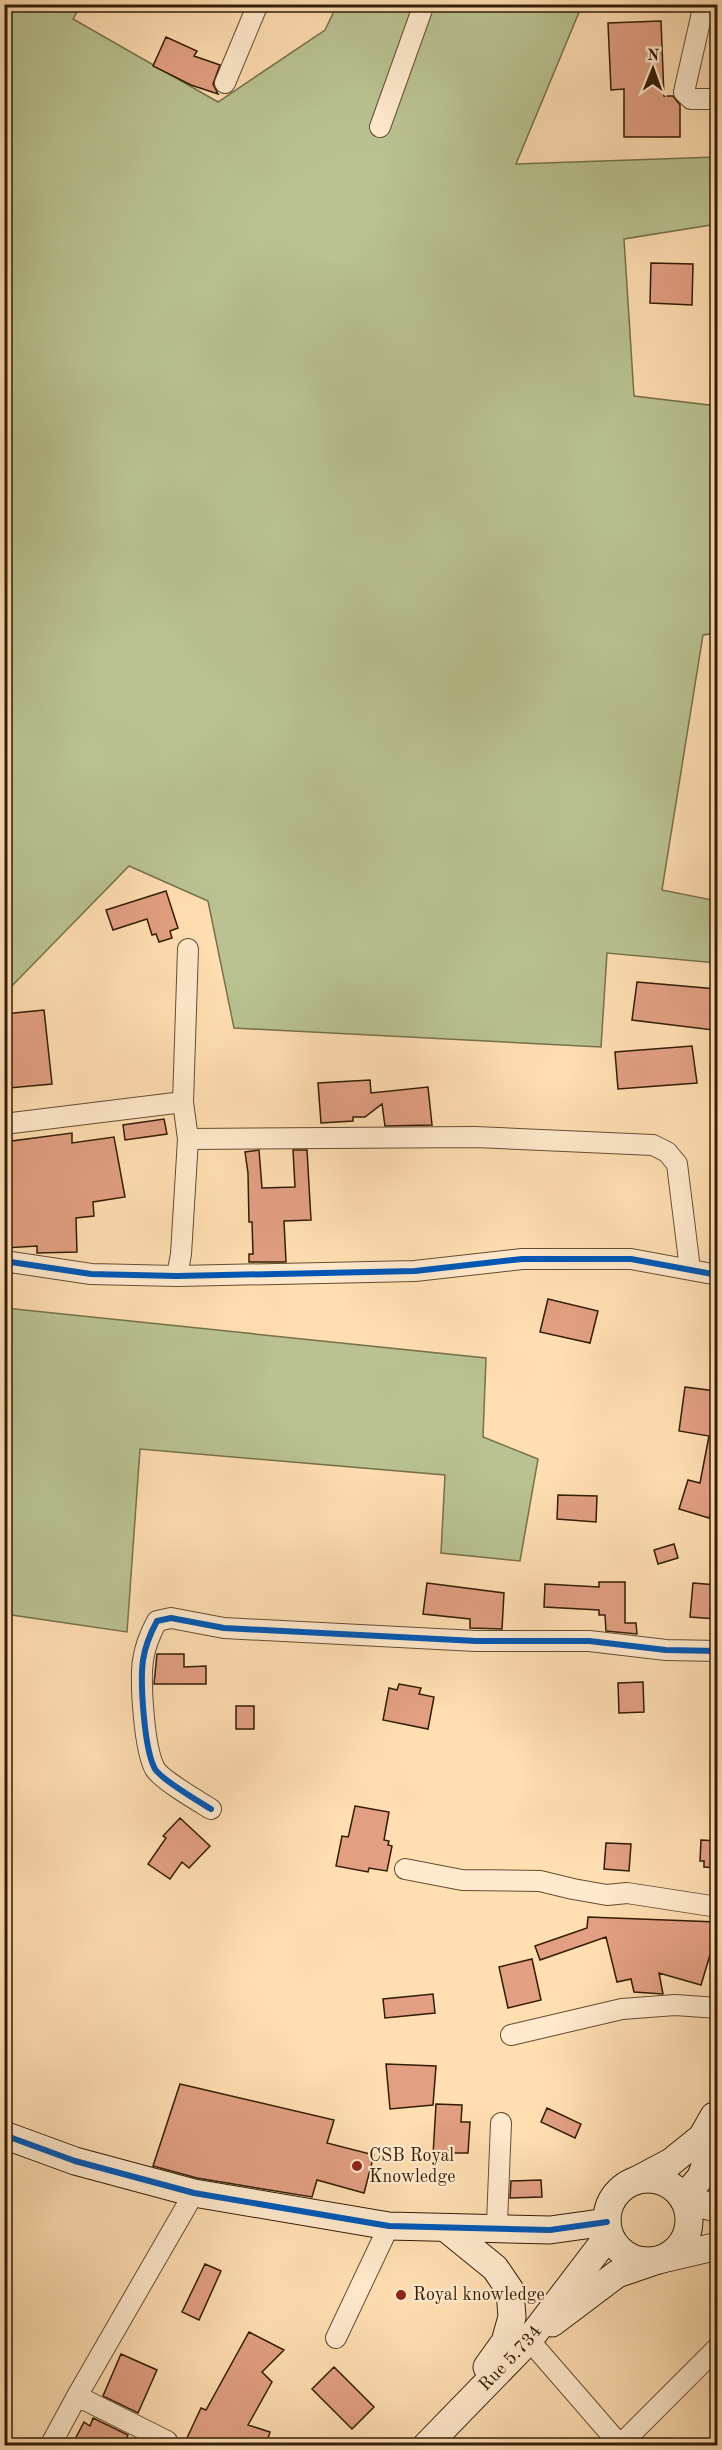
<svg xmlns="http://www.w3.org/2000/svg" width="722" height="2450" font-family="'Old Standard TT',serif">
<style>
.green{fill:#bac291;stroke:#76704b;stroke-width:1.5}
.building{fill:#e29f82;stroke:#321d05;stroke-width:1.5}
.lines{fill:none;stroke-linecap:round;stroke-linejoin:round}
.street-casing{stroke:#654d30;stroke-width:22}
.secondary-casing{stroke:#321d05;stroke-width:29}
.street{stroke:#ffeacd;stroke-width:20}
.secondary{stroke:#ffeacd;stroke-width:27}
.cycleway-casing{stroke:#ffeacd;stroke-width:10}
.cycleway{stroke:#0057b8;stroke-width:6}
.poi-dot{fill:#8f2418;stroke:#ffeacd;stroke-width:2}
.labels{text-anchor:middle;dominant-baseline:central;stroke-width:4.5;stroke-linejoin:round;paint-order:stroke}
.poi-label{font-size:18px;fill:#321d05;stroke:#ffeacd;text-anchor:start}
.street-label{font-size:18px;fill:#321d05;stroke:#ffeacd}
</style>
<rect width="100%" height="100%" fill="#ffdeb2"/>
<filter id="stains"><feTurbulence type="fractalNoise" baseFrequency=".00333" numOctaves="4"/><feColorMatrix values="0 0 0 0 .2 0 0 0 0 .09 0 0 0 0 .02 0 0 0 .5 -.17"/></filter>
<radialGradient id="worn" r=".72"><stop offset=".6" stop-color="#630" stop-opacity="0"/><stop offset="1" stop-color="#630" stop-opacity=".3"/></radialGradient>
<path class="green" d="M 5,5 L 81,5 L 73,19 L 218,102 L 325,30 L 337,5 L 582,5 L 516,164 L 717,157 L 717,224 L 624,239 L 634,396 L 717,406 L 717,633 L 703,635 L 662,890 L 717,901 L 717,963 L 607,953 L 601,1047 L 234,1028 L 208,901 L 129,866 L 5,993 Z
M 5,1308 L 486,1358 L 483,1437 L 538,1459 L 520,1561 L 441,1553 L 445,1475 L 140,1449 L 127,1632 L 5,1614 Z"/>
<path class="building" d="M 661,21 L 664,96 L 673,96 L 680,105 L 680,137 L 624,137 L 624,89 L 611,90 L 608,23 Z
M 166,37 L 197,51 L 194,56 L 220,65 L 213,84 L 218,94 L 191,85 L 153,66 Z
M 651,263 L 693,264 L 692,305 L 650,303 Z
M 166,891 L 178,928 L 170,931 L 172,938 L 159,942 L 156,934 L 152,935 L 147,919 L 113,930 L 106,910 Z
M 637,982 L 717,989 L 713,1030 L 632,1020 Z
M 44,1010 L 52,1084 L 9,1088 L 4,1045 L 4,1014 Z
M 692,1046 L 697,1083 L 618,1089 L 615,1052 Z
M 370,1080 L 371,1093 L 428,1087 L 432,1125 L 385,1126 L 382,1104 L 365,1117 L 353,1117 L 353,1121 L 321,1123 L 318,1083 Z
M 164,1119 L 167,1134 L 125,1140 L 123,1125 Z
M 72,1133 L 72,1143 L 114,1137 L 125,1197 L 93,1202 L 94,1216 L 76,1218 L 77,1252 L 37,1253 L 37,1246 L 4,1248 L 4,1142 Z
M 259,1150 L 262,1188 L 295,1187 L 293,1150 L 307,1150 L 311,1220 L 284,1221 L 286,1262 L 249,1262 L 249,1254 L 253,1254 L 252,1222 L 249,1222 L 248,1173 L 245,1152 Z
M 548,1299 L 598,1311 L 590,1343 L 540,1332 Z
M 685,1387 L 716,1391 L 712,1426 L 717,1427 L 717,1512 L 712,1509 L 709,1518 L 679,1509 L 688,1480 L 700,1483 L 709,1436 L 679,1431 Z
M 558,1495 L 597,1496 L 596,1522 L 557,1519 Z
M 674,1544 L 678,1558 L 658,1564 L 654,1550 Z
M 599,1582 L 625,1582 L 625,1623 L 636,1623 L 637,1634 L 606,1631 L 605,1615 L 599,1615 L 599,1610 L 544,1607 L 545,1584 L 599,1587 Z
M 427,1583 L 504,1593 L 502,1629 L 470,1628 L 470,1619 L 423,1614 Z
M 693,1583 L 717,1585 L 717,1619 L 690,1617 Z
M 157,1654 L 184,1654 L 184,1667 L 206,1666 L 206,1684 L 154,1684 Z
M 643,1682 L 644,1712 L 619,1713 L 618,1683 Z
M 399,1684 L 421,1688 L 419,1694 L 434,1697 L 428,1729 L 383,1720 L 389,1688 L 397,1690 Z
M 236,1706 L 254,1706 L 254,1729 L 236,1729 Z
M 355,1806 L 389,1812 L 384,1840 L 389,1841 L 388,1845 L 392,1846 L 387,1871 L 369,1868 L 368,1872 L 336,1866 L 342,1836 L 348,1837 L 349,1834 Z
M 180,1818 L 210,1846 L 189,1868 L 182,1862 L 170,1879 L 148,1864 L 166,1838 L 163,1836 Z
M 701,1840 L 717,1841 L 717,1868 L 704,1867 L 704,1861 L 700,1861 Z
M 606,1843 L 631,1844 L 629,1871 L 604,1869 Z
M 588,1917 L 717,1922 L 717,1957 L 710,1955 L 701,1985 L 659,1973 L 663,1994 L 634,1992 L 631,1979 L 617,1982 L 606,1937 L 540,1960 L 535,1946 L 587,1928 Z
M 532,1959 L 541,2000 L 508,2008 L 499,1967 Z
M 433,1994 L 435,2013 L 385,2018 L 383,1999 Z
M 386,2064 L 436,2066 L 433,2105 L 390,2109 Z
M 180,2084 L 334,2120 L 327,2143 L 374,2155 L 364,2193 L 317,2180 L 312,2197 L 197,2178 L 153,2166 Z
M 436,2104 L 462,2105 L 461,2122 L 470,2122 L 468,2153 L 447,2153 L 447,2156 L 433,2155 Z
M 547,2108 L 581,2124 L 575,2138 L 541,2122 Z
M 541,2180 L 542,2197 L 510,2198 L 511,2181 Z
M 205,2264 L 221,2271 L 199,2320 L 182,2312 Z
M 249,2332 L 284,2350 L 262,2372 L 272,2382 L 248,2425 L 270,2432 L 266,2445 L 198,2445 L 186,2440 L 201,2408 L 206,2410 Z
M 121,2354 L 157,2370 L 138,2413 L 103,2396 Z
M 334,2367 L 374,2407 L 352,2429 L 312,2389 Z
M 93,2418 L 128,2435 L 123,2445 L 72,2445 L 84,2422 L 90,2426 Z"/>
<g class="lines">
<g class="street-casing">
<path id="street" d="M 704,4 L 684,92 L 691,99 L 718,99
M 225,83 L 258,4
M 380,127 L 424,4
M 4,1124 L 183,1102
M 188,1139 L 475,1137 L 653,1145 L 667,1152 L 677,1164 L 690,1269
M 4,1261 L 91,1274 L 177,1276 L 415,1271 L 522,1259 L 631,1259 L 718,1275
M 177,1276 L 181,1254 L 188,1139 L 183,1102 L 188,949
M 211,1809 C 198,1801 162,1780 155,1769 C 144,1749 140,1682 143,1660 C 145,1647 151,1632 157,1621 L 171,1618 L 224,1628 L 476,1641 L 589,1641 L 666,1650 L 718,1651
M 405,1869 L 462,1880 L 540,1881 L 573,1889 L 607,1895 L 627,1893 L 718,1907
M 511,2035 L 622,2009 L 675,2005 L 718,2008
M 497,2223 L 501,2123
M 336,2338 L 389,2226
M 529,2340 L 621,2446
M 167,2441 L 77,2396 L 194,2193
M 620,2445 L 718,2347
M 50,2446 L 77,2396"/>
</g>
<g class="secondary-casing">
<g id="secondary">
<path d="M 718,2127 L 701,2177 L 683,2198 L 718,2209"/>
<path d="M 4,2135 L 75,2161 L 194,2193 L 389,2226 L 550,2230 L 607,2222"/>
<circle cx="648" cy="2220" r="41"/>
<path d="M 637,2180 L 671,2162 L 702,2137 L 714,2116"/>
<path d="M 447,2229 L 495,2268 L 510,2290 L 512,2317 L 505,2342 L 487,2367"/>
<path d="M 552,2323 L 617,2274 L 658,2260 L 718,2246"/>
<path id="s1" d="M 426,2446 L 529,2340 L 609,2235"/>
</g>
</g>
<use href="#street" class="street"/>
<use href="#secondary" class="secondary"/>
<g class="cycleway-casing">
<path id="cycleway" d="M 4,1261 L 91,1274 L 177,1276 L 415,1271 L 522,1259 L 631,1259 L 718,1275
M 211,1809 C 198,1801 162,1780 155,1769 C 144,1749 140,1682 143,1660 C 145,1647 151,1632 157,1621 L 171,1618 L 224,1628 L 476,1641 L 589,1641 L 666,1650 L 718,1651
M 4,2135 L 75,2161 L 194,2193 L 389,2226 L 550,2230 L 607,2222"/>
</g>
<use href="#cycleway" class="cycleway"/>
</g>
<g class="poi-dot">
<circle cx="357" cy="2166" r="6"/>
<circle cx="401" cy="2295" r="6"/>
</g>
<g class="labels">
<g class="poi-label">
<text x="369" y="2156">CSB Royal<tspan x="369" dy="21">Knowledge</tspan></text>
<text x="413" y="2295">Royal knowledge</text>
</g>
<g class="street-label">
<text stroke="none"><textPath href="#s1" startOffset="122">Rue 5.734</textPath></text>
</g>
</g>
<rect width="722" height="2450" fill="none" stroke="#ffdeb2" stroke-width="24"/>
<rect x="6" y="6" width="710" height="2438" fill="none" stroke="#321d05" stroke-width="3"/>
<rect x="12" y="12" width="698" height="2426" fill="none" stroke="#321d05" stroke-width="1.5"/>
<g transform="translate(653 69) rotate(1)" stroke="#ffeacd" stroke-width="4.5" paint-order="stroke">
<path d="M0-4.5L10 22L0 15L-10 22Z" fill="#321d05"/>
<text y="-9" font-size="16" font-weight="bold" text-anchor="middle" fill="#321d05">N</text>
</g>
<rect width="100%" height="100%" filter="url(#stains)"/>
<rect width="100%" height="100%" fill="url(#worn)"/>
</svg>
